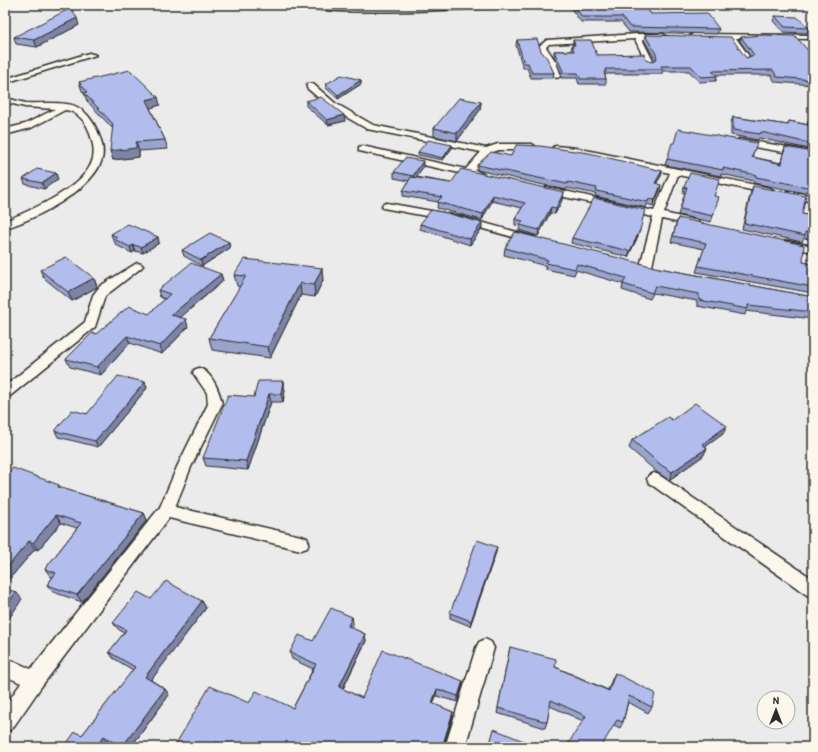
<svg xmlns="http://www.w3.org/2000/svg" width="818" height="752" font-family="'Patrick Hand',sans-serif">
<style>
.lines{fill:none;stroke-linecap:round;stroke-linejoin:round}
.minor-casing{stroke:#2b2b2b;stroke-width:3}
.minor{fill:#fbf7ec;fill-rule:evenodd}
.wall{fill:#99a3cc;stroke:#2b2b2b}
.shaded-wall{fill:#7d84a6;stroke:#2b2b2b}
.building{fill:#b2bded;stroke:#2b2b2b}
</style>
<rect width="100%" height="100%" fill="#ecebec"/>
<filter id="ink" filterUnits="userSpaceOnUse"><feTurbulence type="fractalNoise" baseFrequency=".025" numOctaves="2"/><feDisplacementMap in="SourceGraphic" scale="8" xChannelSelector="R" yChannelSelector="G"/><feConvolveMatrix kernelMatrix="1 2 1 2 8 2 1 2 1" color-interpolation-filters="sRGB"/></filter>
<g filter="url(#ink)">
<g class="lines">
<g class="minor-casing">
<path id="minor" d="M 302,5 L 327,7 L 519,5 L 516,7 C 484,8 319,18 302,5 Z
M 637,34 L 663,34 L 666,36 L 663,38 L 642,39 L 654,63 L 653,65 L 646,63 L 635,39 L 549,44 L 546,47 L 556,62 L 561,76 L 557,78 L 553,76 L 548,62 L 538,47 L 547,40 Z
M 693,34 L 813,35 L 813,39 L 736,38 L 751,59 L 747,61 L 744,61 L 729,38 L 691,37 L 690,36 Z
M 89,53 L 96,55 L 5,83 L 5,79 Z
M 307,84 L 313,84 L 335,103 L 373,125 L 486,148 L 498,144 L 532,144 L 536,147 L 532,150 L 499,150 L 490,153 L 475,170 L 483,174 L 478,177 L 359,151 L 359,147 L 362,146 L 466,169 L 481,152 L 367,129 L 329,107 L 307,88 Z
M 5,98 C 12,99 19,102 26,103 C 40,104 66,101 77,107 C 88,113 95,124 99,135 C 102,142 104,152 102,159 C 94,189 33,221 5,228 L 5,221 C 29,211 87,187 93,158 C 95,150 92,139 89,131 C 86,121 76,111 65,110 L 31,128 L 5,135 L 5,129 L 25,124 L 55,109 L 25,107 L 5,102 Z
M 739,139 L 813,151 L 813,157 L 736,144 L 735,142 Z
M 556,146 L 576,148 L 770,188 L 775,191 L 770,194 L 678,175 L 664,213 L 698,221 L 699,223 L 694,226 L 662,219 L 652,266 L 646,269 L 640,266 L 653,217 L 547,193 L 542,190 L 547,187 L 654,211 L 670,173 L 576,154 L 553,151 L 553,147 Z
M 789,191 L 813,196 L 813,202 L 786,196 L 784,194 L 786,192 Z
M 387,203 L 459,216 L 535,237 L 536,239 L 531,242 L 458,222 L 383,208 L 382,206 L 383,204 Z
M 787,241 L 813,246 L 813,252 L 783,246 L 782,244 L 783,242 Z
M 137,263 L 141,264 L 143,266 L 141,268 L 105,296 L 95,327 L 10,396 L 5,398 L 5,386 L 85,322 L 93,295 L 100,286 Z
M 199,368 C 212,372 220,392 222,404 L 191,467 L 175,507 L 301,536 L 307,538 L 309,543 L 307,548 L 301,550 L 169,518 L 41,687 L 12,729 L 5,732 L 5,706 L 21,683 L 5,676 L 5,657 L 31,669 L 160,507 L 177,467 L 208,404 L 207,393 L 193,373 L 194,370 Z
M 654,473 L 659,475 L 813,579 L 813,597 L 807,595 L 649,483 L 647,479 L 649,475 Z
M 485,639 L 491,642 L 494,648 L 465,747 L 445,747 L 476,648 L 479,642 Z"/>
</g>
<use href="#minor" class="minor"/>
</g>
<path class="wall" d="M 573,5 L 644,5 L 651,14 L 719,29 L 717,34 L 629,32 L 621,22 L 581,22 L 572,10 Z
M 775,16 L 809,28 L 807,33 L 783,32 L 773,21 Z
M 79,25 L 37,47 L 16,44 L 14,37 Z
M 645,35 L 746,58 L 750,56 L 740,41 L 741,37 L 813,56 L 813,85 L 775,82 L 771,75 L 716,75 L 717,76 L 716,81 L 699,82 L 689,71 L 662,71 L 662,74 L 606,74 L 605,76 L 606,79 L 606,84 L 579,84 L 577,78 L 561,78 L 561,73 L 554,56 L 554,51 L 571,51 L 571,50 L 572,45 L 573,45 L 573,40 L 597,55 L 646,60 L 652,62 L 655,60 L 655,59 L 644,40 Z
M 517,40 L 541,51 L 554,73 L 553,78 L 531,78 L 527,68 L 523,68 L 516,45 Z
M 361,80 L 361,84 L 338,99 L 326,88 L 326,84 Z
M 79,82 L 160,105 L 150,108 L 165,140 L 168,149 L 139,151 L 139,157 L 113,160 L 113,129 L 87,101 L 84,93 L 82,91 Z
M 306,101 L 345,121 L 328,125 L 306,106 Z
M 481,102 L 480,110 L 457,141 L 434,136 L 434,128 Z
M 733,117 L 788,125 L 789,121 L 809,125 L 807,123 L 810,117 L 813,117 L 813,150 L 759,138 L 758,140 L 731,135 L 731,122 Z
M 452,145 L 452,148 L 443,160 L 418,155 L 418,152 Z
M 785,147 L 813,152 L 813,176 L 810,175 L 810,186 L 808,192 L 805,191 L 805,193 L 753,183 L 754,181 L 721,174 L 721,176 L 665,165 L 667,159 L 752,157 L 781,163 L 783,153 Z
M 511,156 L 662,171 L 661,176 L 656,184 L 660,190 L 653,206 L 647,204 L 646,208 L 595,196 L 596,194 L 567,188 L 566,190 L 477,170 L 477,165 Z
M 423,167 L 416,177 L 451,183 L 564,192 L 563,198 L 555,214 L 550,213 L 538,236 L 519,230 L 520,226 L 515,225 L 515,219 L 522,208 L 492,201 L 482,220 L 437,208 L 438,202 L 403,196 L 403,191 L 409,181 L 394,178 L 394,172 Z
M 23,179 L 58,179 L 44,189 L 25,184 Z
M 753,186 L 802,214 L 813,216 L 813,240 L 804,238 L 802,242 L 742,229 L 751,191 Z
M 684,187 L 714,196 L 713,216 L 711,222 L 678,215 L 685,193 L 683,193 Z
M 678,218 L 803,262 L 813,264 L 813,293 L 696,272 L 704,249 L 671,242 Z
M 420,224 L 482,228 L 470,245 L 420,229 Z
M 111,234 L 158,237 L 159,243 L 143,253 L 135,251 L 132,253 L 116,245 L 114,241 L 113,240 Z
M 638,236 L 628,257 L 571,243 L 572,238 Z
M 229,242 L 230,248 L 202,266 L 184,256 L 182,250 Z
M 505,248 L 659,268 L 813,297 L 813,319 L 746,311 L 745,315 L 697,306 L 697,301 L 653,293 L 650,299 L 622,290 L 623,284 L 576,270 L 574,275 L 545,269 L 546,266 L 504,255 Z
M 40,270 L 94,278 L 97,287 L 72,301 L 44,278 Z
M 221,274 L 223,281 L 180,318 L 188,327 L 162,354 L 130,343 L 101,375 L 70,367 L 66,359 L 96,334 L 149,314 L 165,299 L 160,297 L 158,290 Z
M 234,275 L 323,280 L 315,297 L 301,295 L 270,358 L 212,350 L 209,338 L 240,287 L 237,286 Z
M 145,382 L 147,388 L 98,447 L 58,437 L 55,431 Z
M 285,390 L 283,402 L 271,402 L 248,470 L 206,466 L 203,458 L 254,397 Z
M 672,420 L 723,434 L 705,447 L 707,448 L 703,456 L 669,480 L 658,473 L 629,448 L 632,440 Z
M 59,485 L 61,488 L 144,513 L 147,520 L 82,602 L 53,592 L 47,585 L 53,577 L 51,577 L 45,569 L 77,528 L 61,523 L 38,550 L 35,549 L 5,584 Z
M 496,552 L 470,626 L 450,618 L 450,613 Z
M 151,599 L 202,601 L 206,608 L 151,680 L 165,689 L 169,695 L 131,747 L 118,747 L 109,742 L 82,735 L 133,670 L 113,658 L 109,652 L 124,633 L 118,629 L 113,623 Z
M 352,617 L 353,624 L 351,628 L 365,634 L 366,641 L 343,689 L 362,698 L 463,681 L 462,688 L 458,702 L 436,696 L 433,704 L 453,712 L 452,718 L 443,747 L 174,747 L 249,703 L 293,708 L 313,669 L 292,659 L 290,652 L 313,641 Z
M 510,647 L 608,690 L 612,679 L 615,673 L 652,707 L 648,713 L 628,702 L 623,722 L 620,728 L 614,725 L 583,721 L 550,706 L 547,722 L 545,728 L 497,713 Z"/>
<path class="shaded-wall" d="M 77,18 L 79,25 L 37,47 L 34,40 Z
M 361,80 L 361,84 L 338,99 L 338,95 Z
M 158,97 L 160,105 L 148,109 L 146,100 Z
M 481,102 L 480,110 L 457,141 L 457,133 Z
M 344,115 L 345,121 L 328,125 L 327,120 Z
M 136,142 L 139,151 L 139,157 L 113,160 L 110,151 Z
M 452,145 L 452,148 L 443,160 L 443,158 Z
M 423,161 L 423,167 L 413,182 L 413,176 Z
M 662,171 L 661,176 L 653,189 L 655,183 Z
M 56,173 L 58,179 L 44,189 L 42,183 Z
M 661,185 L 660,190 L 653,206 L 655,200 Z
M 564,192 L 563,198 L 555,214 L 556,208 Z
M 493,195 L 492,201 L 482,220 L 483,214 Z
M 551,207 L 550,213 L 538,236 L 539,230 Z
M 482,223 L 482,228 L 470,245 L 470,239 Z
M 640,230 L 638,236 L 628,257 L 630,251 Z
M 158,237 L 159,243 L 143,253 L 141,247 Z
M 229,242 L 230,248 L 202,266 L 201,260 Z
M 133,245 L 135,251 L 132,253 L 130,247 Z
M 322,268 L 323,280 L 315,297 L 314,285 Z
M 221,274 L 223,281 L 173,323 L 171,315 Z
M 94,278 L 97,287 L 72,301 L 68,292 Z
M 300,283 L 301,295 L 270,358 L 268,347 Z
M 186,319 L 188,327 L 162,354 L 160,346 Z
M 127,336 L 130,343 L 101,375 L 97,367 Z
M 283,381 L 285,390 L 283,402 L 281,394 Z
M 145,382 L 147,388 L 98,447 L 95,441 Z
M 269,394 L 271,402 L 248,470 L 246,461 Z
M 727,426 L 723,434 L 698,452 L 702,444 Z
M 707,448 L 703,456 L 669,480 L 672,472 Z
M 144,513 L 147,520 L 82,602 L 77,595 Z
M 56,515 L 61,523 L 38,550 L 33,543 Z
M 29,541 L 35,549 L 5,584 L 5,570 Z
M 497,547 L 496,552 L 470,626 L 471,621 Z
M 16,592 L 22,599 L 5,625 L 5,608 Z
M 202,601 L 206,608 L 149,683 L 145,677 Z
M 352,617 L 353,624 L 349,633 L 348,626 Z
M 365,634 L 366,641 L 340,694 L 339,687 Z
M 463,681 L 462,688 L 458,702 L 458,696 Z
M 165,689 L 169,695 L 131,747 L 122,747 Z
M 437,689 L 436,696 L 431,710 L 432,703 Z
M 453,712 L 452,718 L 443,747 L 442,747 Z
M 104,736 L 109,742 L 106,747 L 96,747 Z
M 216,742 L 219,747 L 213,747 Z"/>
<path class="building" d="M 574,5 L 644,5 L 651,14 L 707,13 L 719,29 L 630,27 L 622,17 L 582,17 Z
M 71,8 L 77,18 L 34,40 L 14,37 Z
M 775,16 L 797,17 L 809,28 L 785,27 Z
M 645,35 L 731,37 L 746,58 L 754,55 L 741,37 L 762,35 L 795,36 L 813,56 L 813,80 L 777,77 L 773,70 L 712,71 L 717,76 L 701,77 L 691,66 L 661,66 L 663,69 L 605,69 L 606,72 L 604,72 L 606,79 L 580,79 L 578,73 L 562,73 L 563,71 L 554,51 L 574,51 L 572,45 L 575,45 L 573,40 L 591,40 L 597,55 L 644,54 L 646,60 L 652,62 L 657,59 L 656,54 Z
M 537,39 L 541,51 L 547,58 L 554,73 L 532,73 L 528,63 L 524,63 L 517,40 Z
M 130,70 L 158,97 L 146,100 L 165,140 L 136,142 L 136,148 L 110,151 L 113,124 L 84,93 L 87,92 L 79,82 Z
M 341,75 L 361,80 L 338,95 L 326,84 Z
M 321,97 L 344,115 L 327,120 L 306,101 Z
M 459,98 L 481,102 L 457,133 L 434,128 Z
M 733,117 L 788,125 L 789,121 L 813,126 L 813,144 L 761,132 L 760,134 L 733,130 Z
M 810,117 L 813,117 L 813,121 Z
M 678,129 L 757,143 L 752,157 L 782,164 L 785,147 L 813,152 L 813,169 L 810,169 L 810,186 L 808,185 L 807,187 L 756,177 L 756,175 L 723,168 L 723,170 L 667,159 L 672,143 L 674,143 Z
M 428,140 L 452,145 L 443,158 L 418,152 Z
M 516,145 L 540,146 L 589,153 L 662,171 L 655,183 L 661,185 L 655,200 L 649,199 L 648,202 L 596,191 L 597,188 L 568,182 L 567,184 L 477,165 L 491,152 L 511,156 Z
M 405,158 L 423,161 L 413,176 L 394,172 Z
M 37,169 L 56,173 L 42,183 L 23,179 Z
M 461,169 L 564,192 L 556,208 L 551,207 L 539,230 L 520,225 L 523,221 L 515,219 L 525,203 L 493,195 L 483,214 L 437,202 L 442,197 L 403,191 L 411,177 L 451,183 Z
M 690,173 L 720,179 L 714,196 L 719,197 L 713,216 L 680,209 L 687,187 L 684,187 Z
M 753,186 L 806,196 L 802,214 L 813,216 L 813,234 L 805,232 L 805,236 L 744,223 Z
M 594,198 L 645,210 L 640,230 L 630,251 L 572,238 Z
M 431,210 L 447,213 L 482,223 L 470,239 L 420,224 Z
M 678,218 L 804,245 L 803,262 L 813,264 L 813,287 L 698,266 L 706,243 L 673,236 Z
M 128,224 L 158,237 L 141,247 L 133,245 L 130,247 L 114,239 L 117,237 L 111,234 Z
M 515,232 L 659,268 L 813,297 L 813,312 L 748,305 L 748,309 L 699,300 L 699,294 L 655,286 L 652,293 L 623,284 L 626,278 L 577,264 L 575,269 L 546,263 L 548,260 L 505,248 Z
M 210,233 L 229,242 L 201,260 L 182,250 Z
M 66,257 L 94,278 L 68,292 L 40,270 Z
M 244,259 L 322,268 L 314,285 L 300,283 L 268,347 L 209,338 L 246,276 L 234,275 Z
M 191,263 L 221,274 L 171,315 L 186,319 L 160,346 L 127,336 L 97,367 L 66,359 L 92,333 L 96,334 L 129,306 L 149,314 L 170,294 L 158,290 Z
M 118,376 L 145,382 L 95,441 L 55,431 L 72,410 L 87,414 Z
M 258,381 L 283,381 L 281,394 L 269,394 L 246,461 L 203,458 L 228,395 L 254,397 Z
M 695,403 L 727,426 L 702,444 L 707,448 L 672,472 L 661,465 L 632,440 L 668,417 L 672,420 Z
M 13,468 L 59,485 L 58,487 L 144,513 L 77,595 L 47,585 L 56,573 L 45,569 L 81,523 L 56,515 L 33,543 L 29,541 L 5,570 L 5,477 Z
M 477,540 L 497,547 L 471,621 L 450,613 Z
M 166,581 L 202,601 L 145,677 L 165,689 L 122,747 L 121,747 L 104,736 L 96,747 L 64,747 L 75,732 L 82,735 L 135,667 L 109,652 L 126,630 L 113,623 L 138,592 L 151,599 Z
M 5,589 L 16,592 L 5,608 Z
M 331,608 L 352,617 L 348,626 L 365,634 L 339,687 L 362,698 L 383,650 L 463,681 L 458,696 L 437,689 L 432,703 L 453,712 L 442,747 L 401,747 L 397,745 L 396,747 L 227,747 L 216,742 L 213,747 L 174,747 L 210,686 L 249,703 L 256,691 L 293,708 L 316,664 L 290,652 L 299,635 L 313,641 Z
M 510,647 L 556,659 L 555,667 L 609,691 L 615,673 L 655,693 L 652,707 L 629,696 L 623,722 L 617,720 L 601,747 L 566,747 L 586,716 L 551,700 L 547,722 L 498,708 Z
M 494,729 L 538,747 L 489,747 Z"/>
</g>
<rect width="818" height="752" fill="none" stroke="#fbf7ec" stroke-width="20"/>
<rect x="10" y="10" width="798" height="732" fill="none" stroke="#2b2b2b" stroke-width="1.5" filter="url(#ink)"/>
<g transform="translate(776 710)"><circle r="19" fill="#fbf7ec" stroke="#a8a59f"/>
<path d="M0-3L7 15L0 10L-7 15Z" fill="#2b2b2b"/>
<text y="-6" font-size="11" font-weight="bold" text-anchor="middle" fill="#2b2b2b">N</text>
</g>
</svg>
